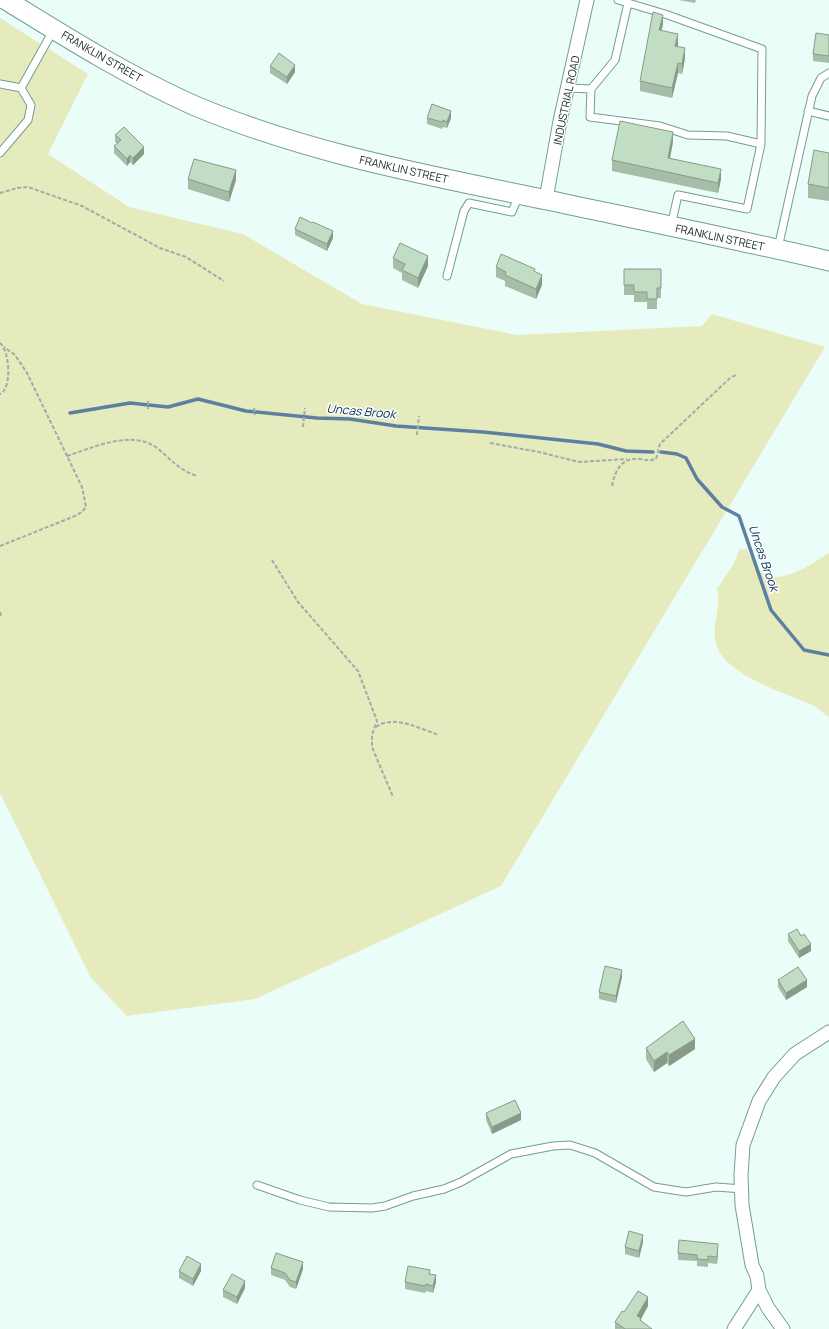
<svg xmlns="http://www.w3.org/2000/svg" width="829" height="1329" font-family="Manrope,sans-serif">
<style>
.green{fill:#e6ebbe}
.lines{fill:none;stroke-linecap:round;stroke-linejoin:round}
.stream{stroke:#5e80a0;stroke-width:3.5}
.service-casing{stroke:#739d95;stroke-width:9}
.minor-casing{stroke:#739d95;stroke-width:15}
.secondary-casing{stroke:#739d95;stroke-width:21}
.path{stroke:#9cadaa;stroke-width:2;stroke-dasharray:4 2;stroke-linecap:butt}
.service{stroke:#fff;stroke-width:7}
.minor{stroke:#fff;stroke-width:13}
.secondary{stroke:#fff;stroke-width:19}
.wall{fill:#a6bea8}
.shaded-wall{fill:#879b88}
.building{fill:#c1ddc3;stroke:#879b88}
.labels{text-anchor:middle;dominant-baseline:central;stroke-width:3;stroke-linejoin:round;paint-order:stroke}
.street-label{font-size:11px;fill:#172825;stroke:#fff}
.water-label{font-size:12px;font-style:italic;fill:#002d56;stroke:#fff}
</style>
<rect width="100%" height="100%" fill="#ebfdf9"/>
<path class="green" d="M 0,18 L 88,74 L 48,154 L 129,207 L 243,234 L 362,304 L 517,335 L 702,326 L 712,314 L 825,347 L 501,886 L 255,999 L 127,1016 L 91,978 L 0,793 Z
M 747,549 C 751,557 755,568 762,573 C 781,586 813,563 829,553 L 829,717 C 824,714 819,709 814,706 C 787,693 724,676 716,643 C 711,625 722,607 717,589 L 733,565 L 739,550 Z"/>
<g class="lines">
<path class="stream" d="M 70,413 L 130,403 L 168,407 L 198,399 L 246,411 L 317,418 L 350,419 L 396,426 L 483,432 L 598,444 L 626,451 L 653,452
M 661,452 L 677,454 L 686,458 L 697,479 L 722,507 L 739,516 L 771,610 L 804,650 L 829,655"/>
<g class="service-casing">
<path id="service" d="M 618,0 L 665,14 L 762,49 L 761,144 L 747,209 L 678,195 L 671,226
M 0,84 L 21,88 L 31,105 L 28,120 L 0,153
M 21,88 L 54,29
M 568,88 L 591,89 L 615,60 L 628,3
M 591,89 L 590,117 L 660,126 L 688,135 L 727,136 L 761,144
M 808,111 L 829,116
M 778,248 L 812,96 L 821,78 L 829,73
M 447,276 L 464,211 L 469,203 L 512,212 L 519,195
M 257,1185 L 300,1200 L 329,1207 L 372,1208 L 385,1206 L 413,1196 L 444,1189 L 461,1182 L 511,1154 L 553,1146 L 570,1145 L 595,1153 L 654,1187 L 686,1192 L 716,1187 L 743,1189"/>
</g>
<g class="minor-casing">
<path id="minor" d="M 546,199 L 560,121 L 587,0
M 734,1329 L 759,1290
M 783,1329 L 768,1308 L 759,1290 L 757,1276 L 752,1265 L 742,1205 L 741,1175 L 743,1145 L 759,1101 L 774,1077 L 795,1054 L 829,1032"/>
</g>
<g class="secondary-casing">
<path id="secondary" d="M 6,0 C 66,37 128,76 193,105 C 306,153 427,175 547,200 C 641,220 735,239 829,261"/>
</g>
<path class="path" d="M 0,193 L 17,188 L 28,187 L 82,206 L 160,248 L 186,257 L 224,281
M 0,343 C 10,351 12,389 0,394
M 148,401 L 148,409
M 254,408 L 255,415
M 303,427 L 305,408
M 417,435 L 419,416
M 490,443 L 539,452 L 579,462 L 627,459
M 67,456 C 92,448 132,429 157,448 C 172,460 177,469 197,476
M 612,486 C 615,471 621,457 640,459 C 646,460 650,461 656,459 L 660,444 L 730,378 L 736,375
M 0,546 L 75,516 L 82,512 L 86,507 L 82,487 L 27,373 L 15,355 L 4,347
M 272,560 L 298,602 L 358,671 L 377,721 L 372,735 L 372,747 L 393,797
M 0,612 L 1,616
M 376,727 C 394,714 420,729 439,735"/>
<use href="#service" class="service"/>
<use href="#minor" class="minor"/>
<use href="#secondary" class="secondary"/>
</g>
<path class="wall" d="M 678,0 L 696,0 L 695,3 Z
M 663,25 L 661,30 L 678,44 L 678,46 L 685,58 L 682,74 L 678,73 L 672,98 L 640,91 L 640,81 Z
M 829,35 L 829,63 L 813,61 L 813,54 Z
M 270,66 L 295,72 L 287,84 L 270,73 Z
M 427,118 L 451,118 L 447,128 L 443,127 L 442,129 L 427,124 Z
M 115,135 L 144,154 L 133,165 L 130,162 L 127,166 L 114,153 L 114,146 L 117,143 L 115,142 Z
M 673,142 L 670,158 L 721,179 L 718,193 L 612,171 L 612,160 Z
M 829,153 L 829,201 L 808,198 L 808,184 Z
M 188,179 L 236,180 L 229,202 L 188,189 Z
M 295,229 L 333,238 L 327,251 L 295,235 Z
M 393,258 L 428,266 L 418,288 L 402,280 L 402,273 L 393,268 Z
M 496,267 L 535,272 L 542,285 L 536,299 L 505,286 L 505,281 L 496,277 Z
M 624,269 L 661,269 L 661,298 L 657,298 L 657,309 L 647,309 L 647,302 L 634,302 L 634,295 L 624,295 Z
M 788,934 L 811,951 L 799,958 L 788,941 Z
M 622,977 L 616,1003 L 599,999 L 599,992 Z
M 778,980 L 807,987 L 786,1000 L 778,987 Z
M 646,1048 L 695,1049 L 669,1066 L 667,1063 L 654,1072 L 646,1059 Z
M 486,1113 L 521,1120 L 492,1134 L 486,1120 Z
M 643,1242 L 639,1258 L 625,1254 L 625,1247 Z
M 718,1250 L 717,1264 L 708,1263 L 708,1267 L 697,1266 L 697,1261 L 678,1260 L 678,1253 Z
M 271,1268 L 303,1269 L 296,1289 L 290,1287 L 285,1280 L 271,1275 Z
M 179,1271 L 201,1271 L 193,1286 L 179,1278 Z
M 430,1274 L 436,1282 L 433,1293 L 426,1291 L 425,1293 L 405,1289 L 405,1282 Z
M 245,1288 L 237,1304 L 223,1297 L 223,1290 Z
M 648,1306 L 641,1319 L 641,1321 L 652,1329 L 615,1329 L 615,1322 L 624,1312 Z"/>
<path class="shaded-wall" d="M 663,15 L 663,25 L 659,40 L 659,30 Z
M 678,34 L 678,44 L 675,56 L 675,46 Z
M 685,48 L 685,58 L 682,74 L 682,64 Z
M 678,63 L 678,73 L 672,98 L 672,88 Z
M 295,65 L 295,72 L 287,84 L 287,77 Z
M 451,111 L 451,118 L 447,128 L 447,122 Z
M 673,132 L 673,142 L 668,168 L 668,158 Z
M 144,147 L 144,154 L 133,165 L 133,158 Z
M 130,155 L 130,162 L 127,166 L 127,159 Z
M 721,169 L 721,179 L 718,193 L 718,183 Z
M 236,170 L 236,180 L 229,202 L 229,192 Z
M 333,231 L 333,238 L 327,251 L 327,244 Z
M 428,256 L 428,266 L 418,288 L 418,278 Z
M 542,275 L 542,285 L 536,299 L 536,289 Z
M 811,944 L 811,951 L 799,958 L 799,951 Z
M 622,970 L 622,977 L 616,1003 L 616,996 Z
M 807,980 L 807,987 L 786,1000 L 786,993 Z
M 695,1039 L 695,1049 L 669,1066 L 669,1055 Z
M 667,1052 L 667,1063 L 654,1072 L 654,1061 Z
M 521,1113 L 521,1120 L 492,1134 L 492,1127 Z
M 643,1235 L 643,1242 L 639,1258 L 639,1251 Z
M 718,1244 L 718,1250 L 717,1264 L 717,1257 Z
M 303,1262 L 303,1269 L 296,1289 L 296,1282 Z
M 201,1264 L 201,1271 L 193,1286 L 193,1279 Z
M 436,1275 L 436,1282 L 433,1293 L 433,1286 Z
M 245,1281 L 245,1288 L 237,1304 L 237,1297 Z
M 648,1297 L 648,1306 L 641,1319 L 641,1327 L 637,1316 Z"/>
<path class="building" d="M 653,12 L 663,15 L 659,30 L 678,34 L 675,46 L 685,48 L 682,64 L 678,63 L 672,88 L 640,81 Z
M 816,33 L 829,35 L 829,56 L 813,54 Z
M 279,53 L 295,65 L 287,77 L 270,66 Z
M 432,104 L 451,111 L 447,122 L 443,120 L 442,122 L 427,118 Z
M 620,121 L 673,132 L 668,158 L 721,169 L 718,183 L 612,160 Z
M 124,127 L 144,147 L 133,158 L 130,155 L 127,159 L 114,146 L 121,140 L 115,135 Z
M 814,150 L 829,153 L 829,188 L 808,184 Z
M 194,159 L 236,170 L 229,192 L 188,179 Z
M 300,217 L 312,223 L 313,222 L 333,231 L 327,244 L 295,229 Z
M 400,243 L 428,256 L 418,278 L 402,270 L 405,264 L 393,258 Z
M 501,254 L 535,269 L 534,271 L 542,275 L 536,289 L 505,275 L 506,272 L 496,267 Z
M 624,269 L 661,269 L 661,288 L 657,288 L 657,299 L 647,299 L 647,292 L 634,292 L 634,285 L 624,285 Z
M 797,929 L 801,936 L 804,934 L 811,944 L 799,951 L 788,934 Z
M 605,966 L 622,970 L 616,996 L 599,992 Z
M 798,967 L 807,980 L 786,993 L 778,980 Z
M 683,1021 L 695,1039 L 669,1055 L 667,1052 L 654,1061 L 646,1048 Z
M 515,1100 L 521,1113 L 492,1127 L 486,1113 Z
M 629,1231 L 643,1235 L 639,1251 L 625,1247 Z
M 679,1240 L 718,1244 L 717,1257 L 708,1256 L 708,1260 L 697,1259 L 697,1255 L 678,1253 Z
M 276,1253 L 303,1262 L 296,1282 L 290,1280 L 285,1273 L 271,1268 Z
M 187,1256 L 201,1264 L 193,1279 L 179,1271 Z
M 408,1266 L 430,1270 L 429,1274 L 436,1275 L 433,1286 L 426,1284 L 425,1286 L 405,1282 Z
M 232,1274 L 245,1281 L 237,1297 L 223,1290 Z
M 638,1291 L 648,1297 L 637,1316 L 641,1318 L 640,1320 L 652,1329 L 625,1329 L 615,1322 L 622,1311 L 624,1312 Z"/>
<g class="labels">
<g class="street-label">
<text transform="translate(102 56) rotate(30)">FRANKLIN STREET</text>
<text transform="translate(566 100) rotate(-78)">INDUSTRIAL ROAD</text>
<text transform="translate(404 169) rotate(13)">FRANKLIN STREET</text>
<text transform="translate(720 237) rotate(12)">FRANKLIN STREET</text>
</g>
<g class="water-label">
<text transform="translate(361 411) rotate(5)">Uncas Brook</text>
<text transform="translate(764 558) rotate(71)">Uncas Brook</text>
</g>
</g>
</svg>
